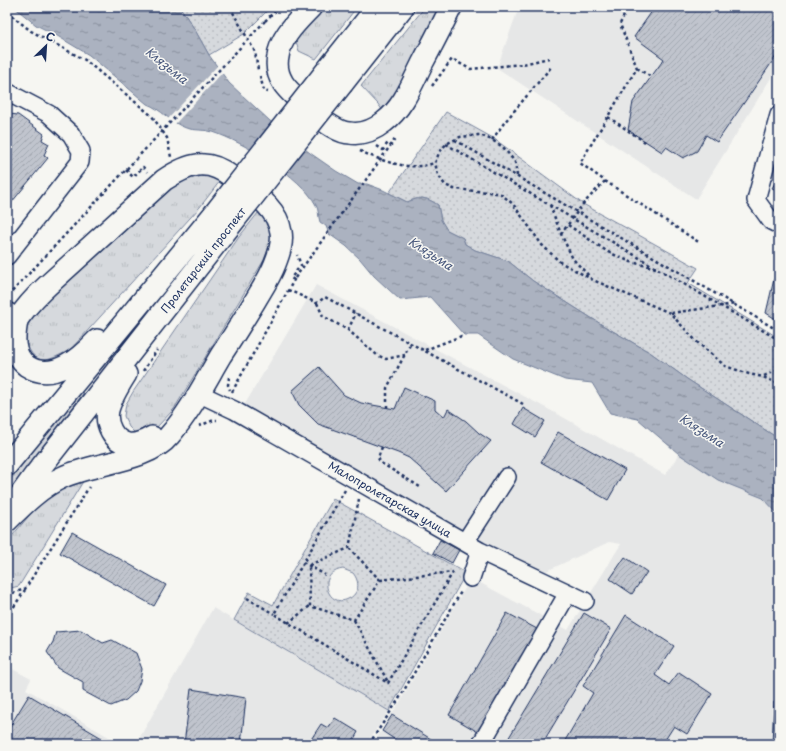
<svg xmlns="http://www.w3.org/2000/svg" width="786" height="751" font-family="'Playpen Sans',sans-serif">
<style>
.built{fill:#e6e7e7}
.grass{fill:url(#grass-tufts);stroke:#78849e}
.park{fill:url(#park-dots);stroke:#78849e;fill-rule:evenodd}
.water{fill:url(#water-ripples);stroke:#717e99}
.pier{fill:#f6f6f2}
.building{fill:url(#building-hatch);stroke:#1b2f5e}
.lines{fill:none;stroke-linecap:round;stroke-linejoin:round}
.minor-casing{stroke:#1b2f5e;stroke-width:20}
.major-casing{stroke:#1b2f5e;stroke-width:24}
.path{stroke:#1b2f5e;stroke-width:2.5;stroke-dasharray:3 3;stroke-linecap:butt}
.minor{stroke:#f6f6f2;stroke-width:17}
.major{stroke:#f6f6f2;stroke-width:21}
.major-bridge-casing{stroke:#1b2f5e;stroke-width:24;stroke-linecap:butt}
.path-bridge{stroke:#1b2f5e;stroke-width:2.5;stroke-dasharray:3 3;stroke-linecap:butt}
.major-bridge{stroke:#f6f6f2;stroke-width:21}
.labels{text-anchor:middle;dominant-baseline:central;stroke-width:3;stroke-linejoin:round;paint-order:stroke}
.street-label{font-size:11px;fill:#1b2f5e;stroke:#f6f6f2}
.water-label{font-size:12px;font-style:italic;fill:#46567b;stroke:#f6f6f2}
</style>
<defs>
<pattern id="grass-tufts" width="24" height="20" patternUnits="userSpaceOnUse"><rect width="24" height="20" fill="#d6d9dd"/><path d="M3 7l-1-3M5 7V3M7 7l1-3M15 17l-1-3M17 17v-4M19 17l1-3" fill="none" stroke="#b7bbc0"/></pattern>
<pattern id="park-dots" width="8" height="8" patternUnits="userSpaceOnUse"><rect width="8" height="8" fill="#d6d9dd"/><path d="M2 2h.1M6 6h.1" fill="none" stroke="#b7bbc0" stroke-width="1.8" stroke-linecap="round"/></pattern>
<pattern id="water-ripples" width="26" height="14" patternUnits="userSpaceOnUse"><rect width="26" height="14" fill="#abb2c0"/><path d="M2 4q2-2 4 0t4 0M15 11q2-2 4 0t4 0" fill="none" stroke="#8a919f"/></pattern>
<pattern id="building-hatch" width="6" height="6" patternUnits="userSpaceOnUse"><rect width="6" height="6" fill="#c0c4cd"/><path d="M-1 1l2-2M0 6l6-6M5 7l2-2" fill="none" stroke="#a4a9b2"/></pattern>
</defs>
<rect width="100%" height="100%" fill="#f6f6f2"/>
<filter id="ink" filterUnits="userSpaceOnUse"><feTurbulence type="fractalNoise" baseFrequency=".025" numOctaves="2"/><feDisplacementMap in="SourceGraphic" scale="8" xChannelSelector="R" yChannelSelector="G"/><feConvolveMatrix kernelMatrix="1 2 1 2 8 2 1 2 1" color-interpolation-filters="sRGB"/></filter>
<g filter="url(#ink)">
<path class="built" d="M 519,7 L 779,7 L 779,65 L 696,199 L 497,68 Z
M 316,285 L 561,416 L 665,475 L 679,454 L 718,480 L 763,498 L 779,515 L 779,744 L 373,744 L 401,700 L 471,578 L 568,630 L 621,544 L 609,542 L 540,574 L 486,547 L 242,409 Z
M 213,608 L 389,711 L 366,744 L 136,744 Z
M 7,666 L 31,679 L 26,689 L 121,744 L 7,744 Z"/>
<path class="grass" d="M 323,7 L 357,7 L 316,59 L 299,51 L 295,38 Z
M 425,7 L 440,7 L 396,95 L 383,111 L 378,104 L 361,86 Z
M 203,176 L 212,177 L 220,181 L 200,207 L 70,350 C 63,353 57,357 50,359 C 31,365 25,342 24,328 L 40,308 L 172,188 L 187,179 Z
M 258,213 C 261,217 267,221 269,226 C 274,237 268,249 264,260 L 174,409 L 156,428 L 139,434 L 135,433 L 129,427 L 124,416 L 126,404 L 133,392 L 239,237 Z
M 79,392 L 82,392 L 83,394 L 7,493 L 7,484 Z
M 87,475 L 19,586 L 7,589 L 7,542 L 43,499 Z"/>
<path class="park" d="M 180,7 L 271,7 L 244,34 L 209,55 L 195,30 Z
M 446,112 L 493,138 L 583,204 L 698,268 L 688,283 L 779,338 L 779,439 L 687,379 L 651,353 L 604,326 L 533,281 L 508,261 L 475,250 L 465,244 L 463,238 L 447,230 L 441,221 L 438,205 C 424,196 421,197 407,202 L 389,193 Z
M 333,499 L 466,573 L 389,711 L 234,620 L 249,592 L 273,605 ZM 343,569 L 353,573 C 357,578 359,584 357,590 C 355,594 353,597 348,599 C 328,609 315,573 343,569 Z"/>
<path class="water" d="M 14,7 L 180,7 L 195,30 L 209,55 L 229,83 L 270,121 L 310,153 L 336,171 L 358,184 L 367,184 L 383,190 L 407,202 C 421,197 424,196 438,205 L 441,220 L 447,230 L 463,238 L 465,244 L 475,250 L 508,261 L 533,281 L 604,326 L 651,353 L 687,379 L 779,439 L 779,515 L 763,498 L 718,480 L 679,454 L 638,419 L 610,413 L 592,383 L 565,380 L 513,359 L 478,335 L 464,335 L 430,297 L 400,300 L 374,276 L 360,259 L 346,246 L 329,234 L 326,226 L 320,222 C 318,216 319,210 316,205 C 301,176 243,142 213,132 C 204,129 194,131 186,128 C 171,123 161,109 147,104 L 89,55 L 54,34 L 36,25 Z"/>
<path class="pier" d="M 218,65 L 223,72 L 175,124 L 168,119 Z"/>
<path class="building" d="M 655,7 L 779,7 L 779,52 L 717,142 L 706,135 L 697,151 L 683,158 L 666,147 L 662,152 L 628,130 L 633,102 L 664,59 L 634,37 Z
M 10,114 L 18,115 L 44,134 L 42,140 L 49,144 L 44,155 L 48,158 L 7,208 L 7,115 Z
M 779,176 L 779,191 L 772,188 Z
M 779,275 L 779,321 L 766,313 L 774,279 Z
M 319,367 L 344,395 L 361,403 L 395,409 L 404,387 L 435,401 L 435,409 L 444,417 L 448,409 L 466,421 L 479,433 L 491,441 L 446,491 L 409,458 L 398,453 L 318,424 L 299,405 L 292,391 Z
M 523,408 L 545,421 L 535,437 L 514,424 Z
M 558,432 L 625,470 L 608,500 L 541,462 Z
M 72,532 L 166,585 L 154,606 L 60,553 Z
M 440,540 L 459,550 L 452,563 L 433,553 Z
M 625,557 L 647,572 L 632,594 L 610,579 Z
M 507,613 L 537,629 L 478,732 L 449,715 Z
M 584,613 L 611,629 L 542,744 L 505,744 Z
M 626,615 L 674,646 L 655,675 L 669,685 L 679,672 L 712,694 L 687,734 L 674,726 L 665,740 L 678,744 L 563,744 L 593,693 L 583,686 Z
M 81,630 L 103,643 L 112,640 L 136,653 L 142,669 L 140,681 L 136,691 L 126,700 L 111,706 L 83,691 L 83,682 L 58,668 L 47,652 L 53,642 L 56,632 Z
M 191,689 L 246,698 L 241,744 L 184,744 Z
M 29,695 L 112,744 L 7,744 L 7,731 Z
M 774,702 L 779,703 L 779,744 L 772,744 Z
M 392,715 L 439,744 L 395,744 L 397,741 L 382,731 Z
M 335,718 L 358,732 L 351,744 L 308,744 L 321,724 L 328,728 Z"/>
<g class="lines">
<g class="minor-casing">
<path id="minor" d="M 7,92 L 49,114 L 71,134 L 81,151 L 80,162 L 7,256
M 779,115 L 756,200 L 771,221 L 779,225
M 7,311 L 17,318
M 198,393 L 234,410 L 480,551 L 585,601
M 465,542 L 507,477
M 471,578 L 480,551
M 481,744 L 568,593"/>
</g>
<g class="major-casing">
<path id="major" d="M 311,7 C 298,21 280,37 278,57 C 276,66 278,75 283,83 C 289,93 322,121 333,127 C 338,130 344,133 350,133 C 363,135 374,130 384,122 C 403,108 412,84 422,64 C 432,45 442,26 451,7
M 327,70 L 377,7
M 343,83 L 403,7
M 17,321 C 14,337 12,355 27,366 C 53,383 80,358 97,340
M 7,336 C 19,315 30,302 48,285 L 164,180 C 188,164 207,157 232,177 C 251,192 277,206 281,232 C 283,243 279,254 275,264 C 270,277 262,289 255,301 C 244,319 233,337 221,355 C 205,382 190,412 169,436 C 149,461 93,463 63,477 C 41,487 24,504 7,521
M 126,374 C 119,385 111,398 108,410 C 105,424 113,441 128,444 C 137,445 145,441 152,437
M 7,465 L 214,214
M 16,501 L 34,476 L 230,226"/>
</g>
<path class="path" d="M 230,7 L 255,52 L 258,70
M 7,12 L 31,31 L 85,60 L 152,116 L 167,138 L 171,157
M 265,21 L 279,7
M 637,68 L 651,77
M 260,76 L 264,91 L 268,92
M 432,86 L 452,59 L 470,69 L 523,64 L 549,58
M 608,117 L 645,142
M 455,140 L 779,331
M 492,140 L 504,123 L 552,66
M 446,144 L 779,340
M 377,146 L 383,150 L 389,141
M 360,151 C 377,159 401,168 420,166 C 425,166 430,164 435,163
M 126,170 L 133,177 L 143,167 L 147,172
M 517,176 L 515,162 L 503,147 L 492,140 L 480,135 L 460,137 L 446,144 L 439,153 L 435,163 L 438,175 L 445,185 L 454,189 L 489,192 L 501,194 L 513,204 L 542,245 L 560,262 L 593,280 L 670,313 L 697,342 L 725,366 L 749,374 L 763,377 L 779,384
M 605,181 L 700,243
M 550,205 L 561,234 L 573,259 L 591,278
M 568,225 L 608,252 L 631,262 L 656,268
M 561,234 L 583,204 L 605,181 L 580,163 L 637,68 L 620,24 L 628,7
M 294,280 L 291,278 L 301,265 L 297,255
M 288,290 L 317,303 L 325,297 L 523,404
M 8,296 L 136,159
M 317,303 L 323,316 L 348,330 L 377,355 L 386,359 L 405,355
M 671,313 L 735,304
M 348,330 L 356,313
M 425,350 L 464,335
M 143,371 L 157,350
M 764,376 L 779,370
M 229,377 L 228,385 L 230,390
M 232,392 L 295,278
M 387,408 L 387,388 L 411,343
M 199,426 L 214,420 L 217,420
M 382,447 L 378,458 L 381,463 L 420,487
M 345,490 L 274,614 L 388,683 L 453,572
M 349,548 L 380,580 L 354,620 L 310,606 L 309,565 L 349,548 L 359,499
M 303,562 L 325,575
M 380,580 L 453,572
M 7,595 L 25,589 L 89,487
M 247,598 L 274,614
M 7,617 L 25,590
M 354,620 L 388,682
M 288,623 L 310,606
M 369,744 L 399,699 L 462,590"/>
<use href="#minor" class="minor"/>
<use href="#major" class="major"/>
<g class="major-bridge-casing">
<path id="major-bridge" d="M 214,214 L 327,70
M 230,226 L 343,83"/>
</g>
<path class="path-bridge" d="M 136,159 L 265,21
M 295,278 L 396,138"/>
<use href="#major-bridge" class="major-bridge"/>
</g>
</g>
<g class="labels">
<g class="street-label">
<text transform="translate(203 260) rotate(-52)">Пролетарский проспект</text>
<text transform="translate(390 499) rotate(30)">Малопролетарская улица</text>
</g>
<g class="water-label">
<text transform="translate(167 65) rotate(39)">Клязьма</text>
<text transform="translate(431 253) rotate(33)">Клязьма</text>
<text transform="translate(702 430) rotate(33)">Клязьма</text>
</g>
</g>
<rect width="786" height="751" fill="none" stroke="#f6f6f2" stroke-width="24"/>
<rect x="12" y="12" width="762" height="727" fill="none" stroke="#1b2f5e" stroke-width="1.5" filter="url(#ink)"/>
<g transform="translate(46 46) rotate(25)" stroke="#f6f6f2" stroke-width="3" paint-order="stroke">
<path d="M0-3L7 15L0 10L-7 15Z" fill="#1b2f5e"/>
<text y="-6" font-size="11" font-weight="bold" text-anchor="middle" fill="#1b2f5e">С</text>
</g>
</svg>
